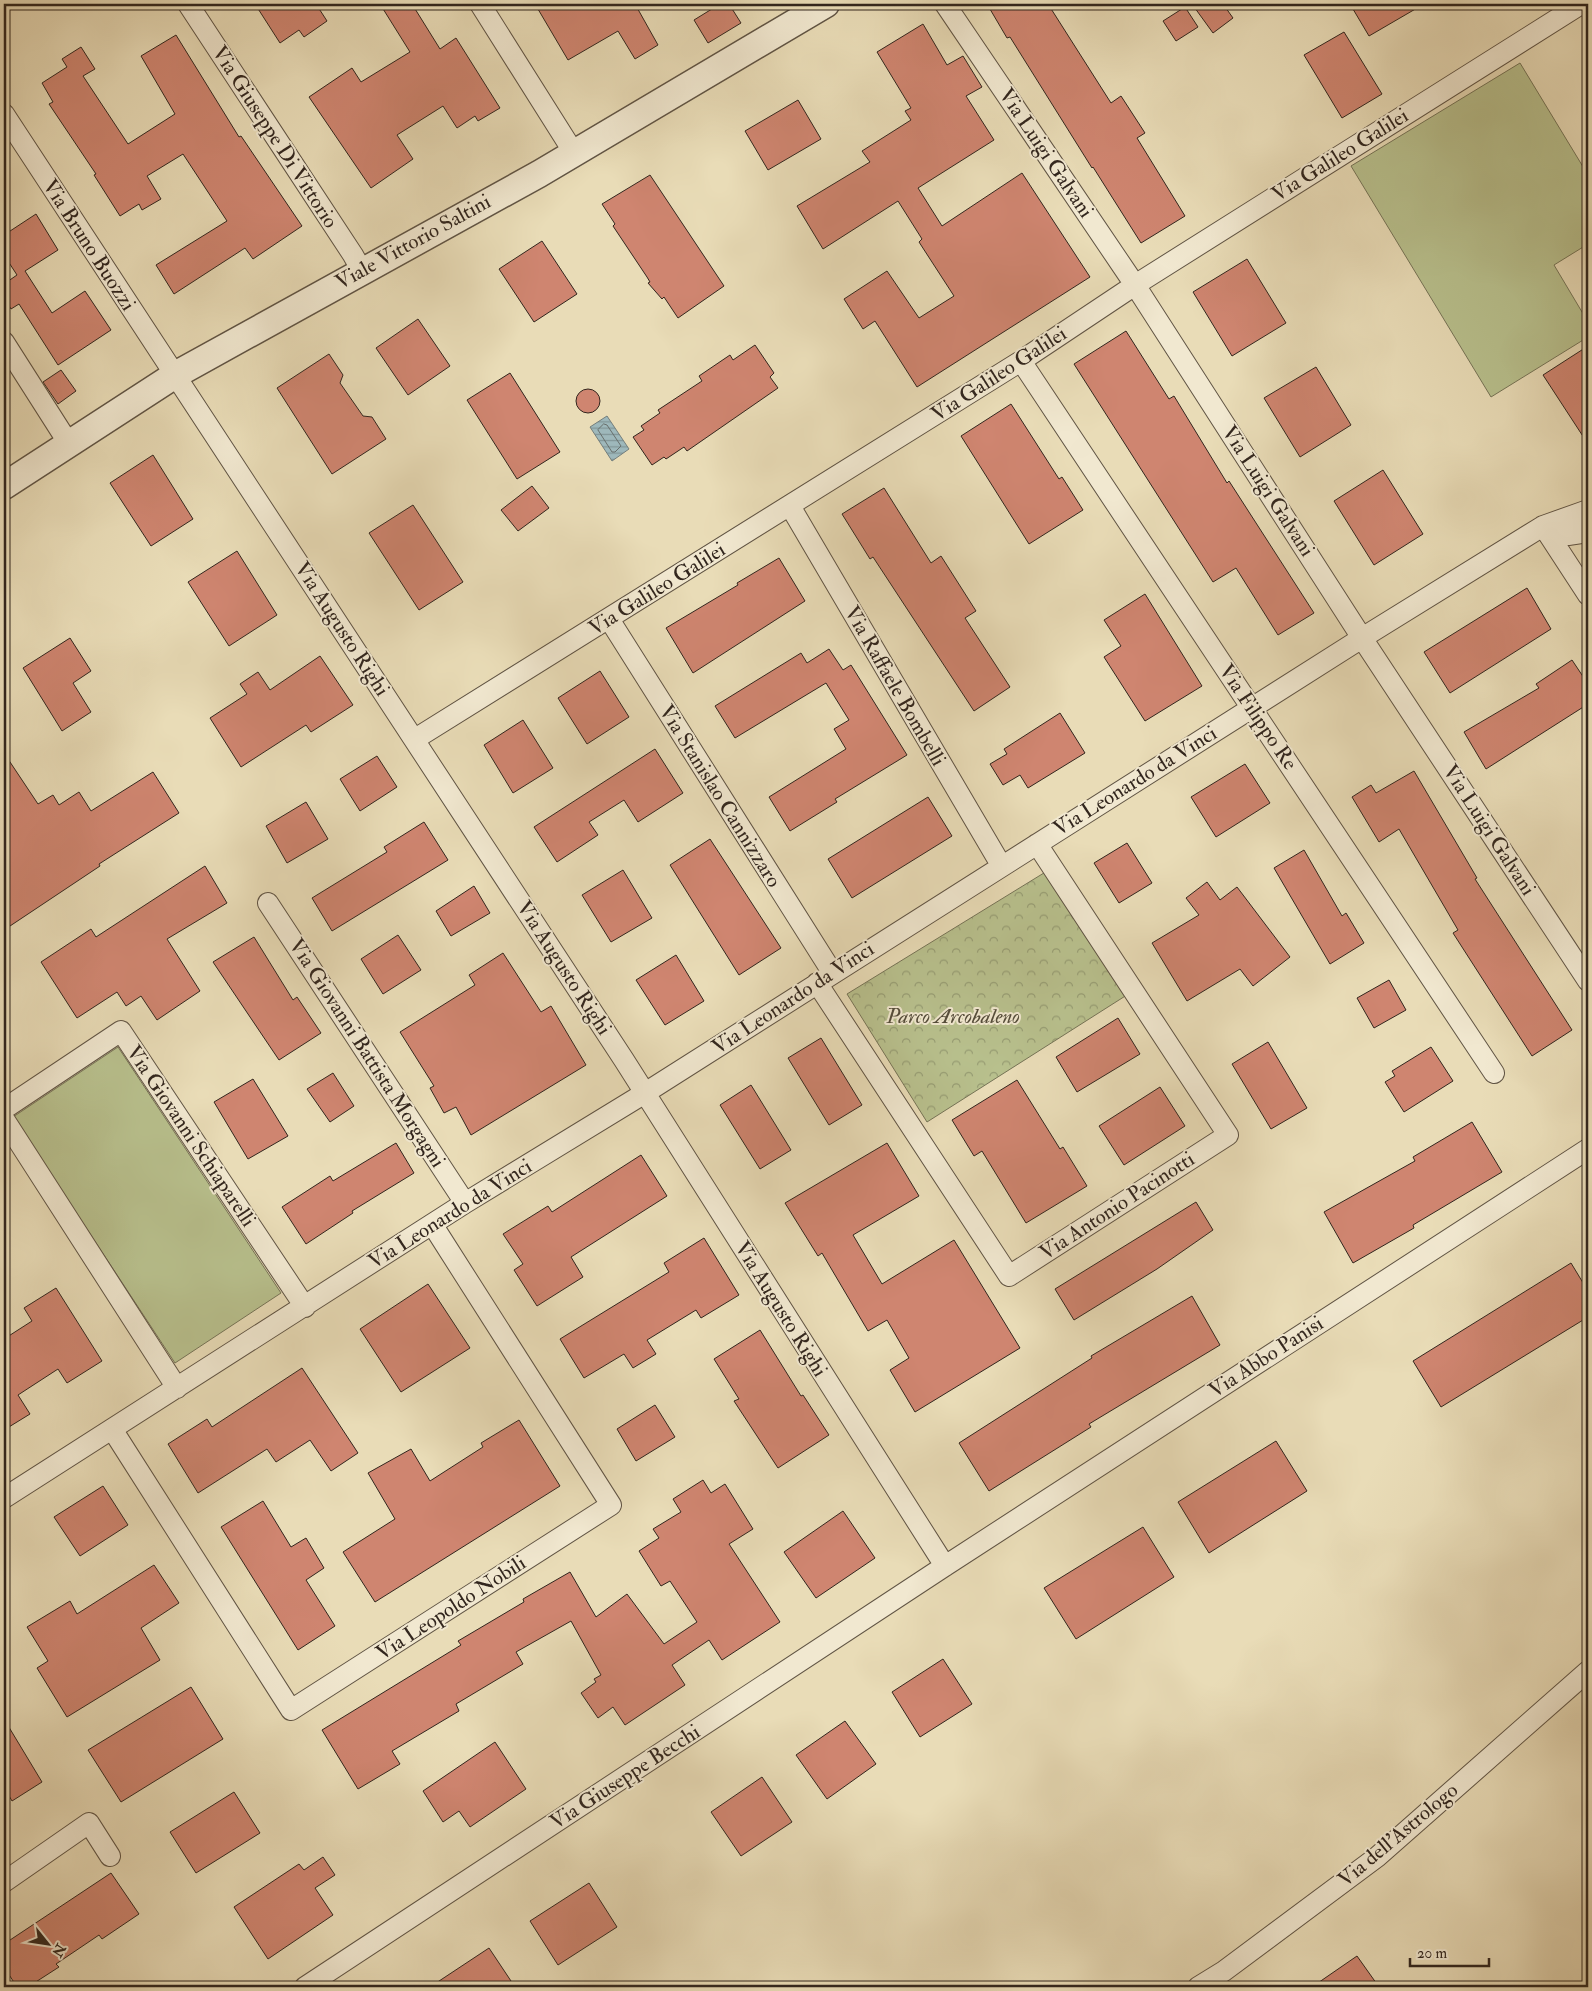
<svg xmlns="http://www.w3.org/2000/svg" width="1592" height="1991" font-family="'IM FELL Double Pica',serif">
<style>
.grass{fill:#b8c08d;stroke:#757356}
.park{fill:url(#park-crowns);stroke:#757356}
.water{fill:url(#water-rules);stroke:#737e7c}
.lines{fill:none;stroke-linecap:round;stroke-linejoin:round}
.shore{stroke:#686f6c;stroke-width:1}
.building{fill:#cf8570;stroke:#32261e}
.minor-casing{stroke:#605444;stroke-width:22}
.tertiary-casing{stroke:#605444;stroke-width:29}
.minor{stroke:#f1e8d0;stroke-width:20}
.tertiary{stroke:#f1e8d0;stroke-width:26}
.labels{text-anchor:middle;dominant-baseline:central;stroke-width:4;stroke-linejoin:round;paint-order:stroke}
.street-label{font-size:21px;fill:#32261e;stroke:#f1e8d0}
.park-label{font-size:21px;font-style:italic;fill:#544c3a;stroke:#f1e8d0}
</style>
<defs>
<pattern id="park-crowns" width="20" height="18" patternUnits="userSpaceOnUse" patternTransform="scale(1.25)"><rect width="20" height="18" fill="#b8c08d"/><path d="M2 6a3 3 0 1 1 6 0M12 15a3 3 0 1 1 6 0" fill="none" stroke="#969c73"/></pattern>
<pattern id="water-rules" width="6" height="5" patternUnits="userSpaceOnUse" patternTransform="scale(1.25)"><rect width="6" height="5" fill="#9eb8bb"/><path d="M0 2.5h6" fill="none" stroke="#819597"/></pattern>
</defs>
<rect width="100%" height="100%" fill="#e9dcb7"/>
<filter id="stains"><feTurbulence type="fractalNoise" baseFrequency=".004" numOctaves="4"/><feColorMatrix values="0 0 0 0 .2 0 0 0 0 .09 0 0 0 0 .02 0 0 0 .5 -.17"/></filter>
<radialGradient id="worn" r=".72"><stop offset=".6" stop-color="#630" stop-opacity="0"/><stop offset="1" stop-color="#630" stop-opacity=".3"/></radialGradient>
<path class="grass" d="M 1520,63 L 1588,175 L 1588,244 L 1554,265 L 1588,322 L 1588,337 L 1491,397 L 1351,166 Z
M 118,1047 L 281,1293 L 175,1363 L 13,1117 Z"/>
<path class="park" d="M 1052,868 L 1130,993 L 927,1122 L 847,994 Z"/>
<path class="water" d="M 607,416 L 629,449 L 612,461 L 590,427 Z"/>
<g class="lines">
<path class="shore" d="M 604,424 L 607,425 L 621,446 L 615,452 L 612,452 L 598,430 Z"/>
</g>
<path class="building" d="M 255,4 L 316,4 L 327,21 L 304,37 L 299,30 L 280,43 Z
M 380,4 L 412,4 L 440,49 L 456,38 L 500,108 L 478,121 L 475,116 L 457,128 L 443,106 L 397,135 L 413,159 L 371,188 L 309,97 L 352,68 L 361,82 L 410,52 Z
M 535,4 L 635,4 L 658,45 L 635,59 L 618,31 L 568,60 Z
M 720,4 L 729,4 L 741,23 L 708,43 L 694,20 Z
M 987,4 L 1048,4 L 1111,103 L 1121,96 L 1145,133 L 1137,138 L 1185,216 L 1141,243 L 1093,167 L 1092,168 L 1010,37 L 1007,38 Z
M 1192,4 L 1223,4 L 1233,18 L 1213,33 Z
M 1350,4 L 1424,4 L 1369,36 Z
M 1185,7 L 1198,27 L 1176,41 L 1163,21 Z
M 923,24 L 947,65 L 963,56 L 982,87 L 966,96 L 994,140 L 918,188 L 942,226 L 1022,173 L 1090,277 L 917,387 L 875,321 L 863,329 L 844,299 L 887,271 L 919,318 L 954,296 L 919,242 L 922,239 L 898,201 L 823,249 L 797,206 L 870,162 L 862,151 L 911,120 L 905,111 L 911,108 L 877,52 Z
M 1344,32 L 1382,94 L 1342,118 L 1304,55 Z
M 176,35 L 239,137 L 241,136 L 302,226 L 253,259 L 245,248 L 174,294 L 156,265 L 227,221 L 183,154 L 147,176 L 161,199 L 142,210 L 139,204 L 120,216 L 94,175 L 96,174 L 49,104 L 53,102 L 42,83 L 67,67 L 62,59 L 81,47 L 95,69 L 83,76 L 128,144 L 175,114 L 141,56 Z
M 798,100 L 821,139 L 768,170 L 745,131 Z
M 650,175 L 724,286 L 678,318 L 664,297 L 662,299 L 648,283 L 650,282 L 647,277 L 613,226 L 615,224 L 602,204 Z
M 36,214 L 58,250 L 25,271 L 52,313 L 85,291 L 111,330 L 58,365 L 19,304 L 11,309 L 4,297 L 4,284 L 17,275 L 4,255 L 4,235 Z
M 542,241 L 577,294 L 534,322 L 499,269 Z
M 1247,259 L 1286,323 L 1232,356 L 1193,292 Z
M 418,319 L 450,366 L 408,395 L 376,348 Z
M 1126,331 L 1169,399 L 1174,396 L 1227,483 L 1229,481 L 1314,613 L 1278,635 L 1236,568 L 1213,582 L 1074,364 Z
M 755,345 L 774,373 L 770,377 L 778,388 L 687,451 L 684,447 L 666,459 L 664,457 L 652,465 L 633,437 L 644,430 L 641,426 L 660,413 L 658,410 L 702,381 L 699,376 L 730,355 L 733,360 Z
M 1588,346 L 1588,444 L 1543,375 Z
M 329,354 L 343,375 L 340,383 L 363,416 L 372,417 L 386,439 L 332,474 L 277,388 Z
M 1316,367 L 1351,425 L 1300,457 L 1264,398 Z
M 61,370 L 76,391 L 58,404 L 43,382 Z
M 510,373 L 560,452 L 517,479 L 467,400 Z
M576 401a12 12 0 1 1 24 0a12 12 0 1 1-24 0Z
M 1011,404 L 1059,479 L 1062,477 L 1083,510 L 1029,544 L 961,436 Z
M 153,455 L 193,519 L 151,546 L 110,483 Z
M 1383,470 L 1423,534 L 1374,565 L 1334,501 Z
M 532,486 L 549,508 L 518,531 L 501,510 Z
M 884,488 L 931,563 L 941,556 L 976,611 L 965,618 L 1010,687 L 974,711 L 873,557 L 870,559 L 842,514 Z
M 413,505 L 463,582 L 419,610 L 369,533 Z
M 237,551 L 277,615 L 229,646 L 188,582 Z
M 779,558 L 805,601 L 693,673 L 666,628 L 738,585 L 737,583 Z
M 1527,588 L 1551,629 L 1450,693 L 1424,652 Z
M 1145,594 L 1202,686 L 1145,721 L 1104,657 L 1121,646 L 1104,620 Z
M 70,638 L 91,671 L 73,683 L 91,712 L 62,731 L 23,668 Z
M 829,649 L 843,670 L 851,665 L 907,755 L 835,799 L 837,802 L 790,831 L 769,797 L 846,749 L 834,729 L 849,720 L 826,683 L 735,738 L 715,706 L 801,653 L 807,663 Z
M 320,656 L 353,705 L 311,732 L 306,725 L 241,767 L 210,718 L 247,694 L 240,684 L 258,672 L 270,690 Z
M 1572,660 L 1588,684 L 1588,704 L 1486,769 L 1464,732 L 1539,688 L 1536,684 Z
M 600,671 L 629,717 L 587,744 L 558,698 Z
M 1060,713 L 1085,753 L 1028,788 L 1020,775 L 1003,785 L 990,764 L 1007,754 L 1004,749 Z
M 523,720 L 553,768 L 513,793 L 484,745 Z
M 655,749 L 683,793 L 638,822 L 624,800 L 589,822 L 598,835 L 557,862 L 534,827 Z
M 4,753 L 38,804 L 53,795 L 59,805 L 79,792 L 91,811 L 153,772 L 179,813 L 99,864 L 100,866 L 4,930 Z
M 377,756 L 397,787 L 360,811 L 340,779 Z
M 1245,764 L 1270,803 L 1216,837 L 1191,797 Z
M 1414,771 L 1477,878 L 1475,879 L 1572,1030 L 1532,1056 L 1453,933 L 1458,930 L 1399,829 L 1379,842 L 1352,797 L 1371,785 L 1376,793 Z
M 928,797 L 952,836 L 852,898 L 828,859 Z
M 306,802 L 328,839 L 287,863 L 266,826 Z
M 424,822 L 448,860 L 332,931 L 312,898 L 387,852 L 384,847 Z
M 710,839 L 781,948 L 739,975 L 670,865 Z
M 1127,843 L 1152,883 L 1119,903 L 1094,863 Z
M 1304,850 L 1342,916 L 1346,913 L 1364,943 L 1330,964 L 1274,868 Z
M 205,866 L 227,903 L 167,939 L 200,991 L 157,1020 L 141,996 L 126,1006 L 117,992 L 77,1018 L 41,962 L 91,929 L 96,937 Z
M 623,870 L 652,918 L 611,942 L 582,895 Z
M 1207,882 L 1220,900 L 1237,887 L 1290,957 L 1253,986 L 1240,969 L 1187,1001 L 1152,943 L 1199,915 L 1186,898 Z
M 474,886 L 490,913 L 451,936 L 436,911 Z
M 398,935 L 421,970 L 383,994 L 361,959 Z
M 254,937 L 293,1000 L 297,997 L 321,1033 L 279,1060 L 213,962 Z
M 503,953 L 541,1012 L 551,1006 L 586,1065 L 471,1135 L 456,1107 L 444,1113 L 430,1088 L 434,1086 L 400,1032 L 475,985 L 469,975 Z
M 676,955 L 704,1001 L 665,1025 L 636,980 Z
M 1389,980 L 1406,1010 L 1374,1028 L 1357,998 Z
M 1118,1018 L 1140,1054 L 1077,1092 L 1056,1057 Z
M 821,1038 L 862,1105 L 829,1125 L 788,1058 Z
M 1268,1042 L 1307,1108 L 1271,1129 L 1232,1064 Z
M 1431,1047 L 1453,1081 L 1404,1112 L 1385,1082 L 1395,1076 L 1392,1071 Z
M 333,1073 L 354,1106 L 330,1122 L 307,1089 Z
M 253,1079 L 288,1136 L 248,1159 L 214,1102 Z
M 1017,1080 L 1060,1149 L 1063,1147 L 1087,1186 L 1026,1223 L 982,1151 L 974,1156 L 952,1120 Z
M 751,1085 L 791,1150 L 760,1169 L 720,1105 Z
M 1160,1087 L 1185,1126 L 1124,1165 L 1099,1126 Z
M 1472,1122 L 1502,1172 L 1413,1225 L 1414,1228 L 1353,1263 L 1324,1212 L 1415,1161 L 1413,1157 Z
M 396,1143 L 414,1173 L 352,1211 L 353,1213 L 306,1244 L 282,1207 L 330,1176 L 333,1181 Z
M 887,1143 L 919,1196 L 853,1235 L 882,1284 L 954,1240 L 1020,1348 L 915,1412 L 890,1370 L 909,1358 L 887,1320 L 868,1331 L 822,1253 L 818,1256 L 785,1203 Z
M 641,1155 L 667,1196 L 571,1257 L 583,1277 L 537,1306 L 514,1270 L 523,1264 L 503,1234 L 548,1206 L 552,1212 Z
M 1196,1202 L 1213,1230 L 1157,1269 L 1074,1320 L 1055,1289 Z
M 704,1238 L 739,1295 L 701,1318 L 696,1310 L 647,1340 L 656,1354 L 633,1368 L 624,1354 L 584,1378 L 560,1339 L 669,1272 L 664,1263 Z
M 1571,1263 L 1588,1291 L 1588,1317 L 1441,1407 L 1413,1361 Z
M 428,1284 L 470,1348 L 401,1392 L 360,1329 Z
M 56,1288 L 102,1361 L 67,1383 L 58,1369 L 18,1395 L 30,1414 L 4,1430 L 4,1339 L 32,1321 L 24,1308 Z
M 1192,1296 L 1220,1345 L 1089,1424 L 1091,1427 L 989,1491 L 959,1443 L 1092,1358 L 1091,1356 Z
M 760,1330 L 801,1396 L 803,1395 L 829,1435 L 778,1468 L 734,1401 L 739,1399 L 714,1359 Z
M 302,1368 L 358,1453 L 331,1471 L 310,1440 L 276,1462 L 267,1449 L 198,1493 L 168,1444 L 207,1419 L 212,1427 Z
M 655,1405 L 675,1437 L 636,1461 L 617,1429 Z
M 519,1420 L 560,1486 L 375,1602 L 343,1552 L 395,1519 L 368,1473 L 411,1449 L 430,1481 L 483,1447 L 481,1443 Z
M 1276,1441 L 1307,1491 L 1209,1553 L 1178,1502 Z
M 703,1480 L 711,1493 L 725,1484 L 753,1529 L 729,1544 L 780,1622 L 722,1660 L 709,1640 L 672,1665 L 685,1685 L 625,1725 L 613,1707 L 598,1718 L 581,1693 L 596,1682 L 594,1679 L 601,1675 L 571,1621 L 516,1652 L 523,1664 L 456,1704 L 459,1711 L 392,1751 L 400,1764 L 358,1789 L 322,1730 L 461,1645 L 458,1641 L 524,1602 L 523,1599 L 570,1572 L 596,1617 L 627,1594 L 664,1644 L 697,1622 L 670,1581 L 661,1586 L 639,1551 L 659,1538 L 653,1529 L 681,1512 L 673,1499 Z
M 103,1486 L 128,1525 L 80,1556 L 54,1517 Z
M 263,1501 L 291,1547 L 306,1538 L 324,1568 L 306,1580 L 335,1626 L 298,1650 L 221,1527 Z
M 843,1511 L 875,1558 L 816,1598 L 784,1552 Z
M 1143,1527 L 1174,1577 L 1076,1639 L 1044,1588 Z
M 154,1565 L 179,1603 L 141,1628 L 160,1660 L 67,1717 L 37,1668 L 48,1661 L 27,1627 L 70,1601 L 77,1614 Z
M 943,1659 L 972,1704 L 920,1737 L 892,1692 Z
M 191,1687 L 223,1739 L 121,1802 L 88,1750 Z
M 4,1719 L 42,1782 L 12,1801 L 4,1787 Z
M 845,1721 L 876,1764 L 827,1799 L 796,1755 Z
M 495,1742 L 526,1789 L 470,1827 L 459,1811 L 443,1822 L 423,1791 Z
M 762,1777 L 792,1822 L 741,1856 L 711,1812 Z
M 234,1792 L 260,1833 L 196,1873 L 170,1832 Z
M 323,1857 L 335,1875 L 315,1888 L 333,1915 L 268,1959 L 234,1907 L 299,1864 L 304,1870 Z
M 111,1873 L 139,1914 L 102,1939 L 99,1935 L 56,1964 L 59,1967 L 28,1987 L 17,1987 L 4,1967 L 4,1944 Z
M 589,1883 L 617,1927 L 558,1965 L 530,1921 Z
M 489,1948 L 515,1987 L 430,1987 Z
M 1357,1956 L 1379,1987 L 1312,1987 Z"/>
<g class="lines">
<g class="minor-casing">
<path id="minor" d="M 188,4 L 353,255 L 362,271
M 480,4 L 574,153
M 945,4 L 1135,285 L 1362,638 L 1588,981
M 4,114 L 624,1060 L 945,1566
M 4,342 L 69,444
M 1021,361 L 1494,1073
M 790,506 L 1001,865
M 1543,526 L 1588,595
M 1543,526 L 1568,535 L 1588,532
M 609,619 L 832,972
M 415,739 L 1021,361 L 1135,285 L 1581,4
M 268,903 L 465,1203
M 817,983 L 1009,1276 L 1228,1135 L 1037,844
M 4,1109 L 121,1031 L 305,1307
M 4,1119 L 177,1388
M 112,1429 L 291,1710 L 611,1505 L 432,1224
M 4,1498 L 465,1203 L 645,1093 L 1362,638 L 1543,526 L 1588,510
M 4,1882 L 89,1823 L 110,1856
M 305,1987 L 945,1566 L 1588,1149
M 1198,1987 L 1224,1971 L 1377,1857 L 1588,1671"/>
</g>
<g class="tertiary-casing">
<path id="tertiary" d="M 4,486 L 175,375 L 539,174 L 826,4"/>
</g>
<use href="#minor" class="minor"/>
<use href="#tertiary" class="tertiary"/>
</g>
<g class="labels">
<g class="street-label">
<text transform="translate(275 137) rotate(57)">Via Giuseppe Di Vittorio</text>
<text transform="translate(1046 153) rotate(56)">Via Luigi Galvani</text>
<text transform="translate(1340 155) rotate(-32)">Via Galileo Galilei</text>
<text transform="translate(413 242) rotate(-29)">Viale Vittorio Saltini</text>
<text transform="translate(89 245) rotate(57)">Via Bruno Buozzi</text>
<text transform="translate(999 374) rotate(-33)">Via Galileo Galilei</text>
<text transform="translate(1268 491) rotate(57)">Via Luigi Galvani</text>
<text transform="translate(657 589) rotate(-32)">Via Galileo Galilei</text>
<text transform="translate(342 629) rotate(57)">Via Augusto Righi</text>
<text transform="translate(895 686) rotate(60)">Via Raffaele Bombelli</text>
<text transform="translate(1258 717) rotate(56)">Via Filippo Re</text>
<text transform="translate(1135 781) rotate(-32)">Via Leonardo da Vinci</text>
<text transform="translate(720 796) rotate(58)">Via Stanislao Cannizzaro</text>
<text transform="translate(1489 830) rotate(57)">Via Luigi Galvani</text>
<text transform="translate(564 968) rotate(57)">Via Augusto Righi</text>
<text transform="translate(793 998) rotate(-33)">Via Leonardo da Vinci</text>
<text transform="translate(367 1053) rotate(57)">Via Giovanni Battista Morgagni</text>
<text transform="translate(191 1136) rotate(56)">Via Giovanni Schiaparelli</text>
<text transform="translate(1117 1206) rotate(-33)">Via Antonio Pacinotti</text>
<text transform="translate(450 1214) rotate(-32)">Via Leonardo da Vinci</text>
<text transform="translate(781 1309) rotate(58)">Via Augusto Righi</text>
<text transform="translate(1266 1357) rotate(-33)">Via Abbo Panisi</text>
<text transform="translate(451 1608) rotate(-33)">Via Leopoldo Nobili</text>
<text transform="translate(625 1777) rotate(-33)">Via Giuseppe Becchi</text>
<text transform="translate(1398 1835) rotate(-40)">Via dell'Astrologo</text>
</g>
<g class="park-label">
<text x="953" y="1016">Parco Arcobaleno</text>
</g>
</g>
<rect width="1592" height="1991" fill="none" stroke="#e9dcb7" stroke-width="20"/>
<rect x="5" y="5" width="1582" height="1981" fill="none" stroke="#32261e" stroke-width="2.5"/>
<rect x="10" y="10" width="1572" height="1971" fill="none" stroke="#32261e"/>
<g transform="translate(48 1944) rotate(120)" stroke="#f1e8d0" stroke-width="4" paint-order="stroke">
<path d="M0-4L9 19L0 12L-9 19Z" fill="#32261e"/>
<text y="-8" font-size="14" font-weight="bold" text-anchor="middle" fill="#32261e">N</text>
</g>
<path d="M1410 1958v8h79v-8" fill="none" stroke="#32261e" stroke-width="2.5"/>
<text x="1417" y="1958" font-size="15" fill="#32261e" stroke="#f1e8d0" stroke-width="4" paint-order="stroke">20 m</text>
<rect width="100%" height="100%" filter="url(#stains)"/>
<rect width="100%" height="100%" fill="url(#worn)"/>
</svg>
